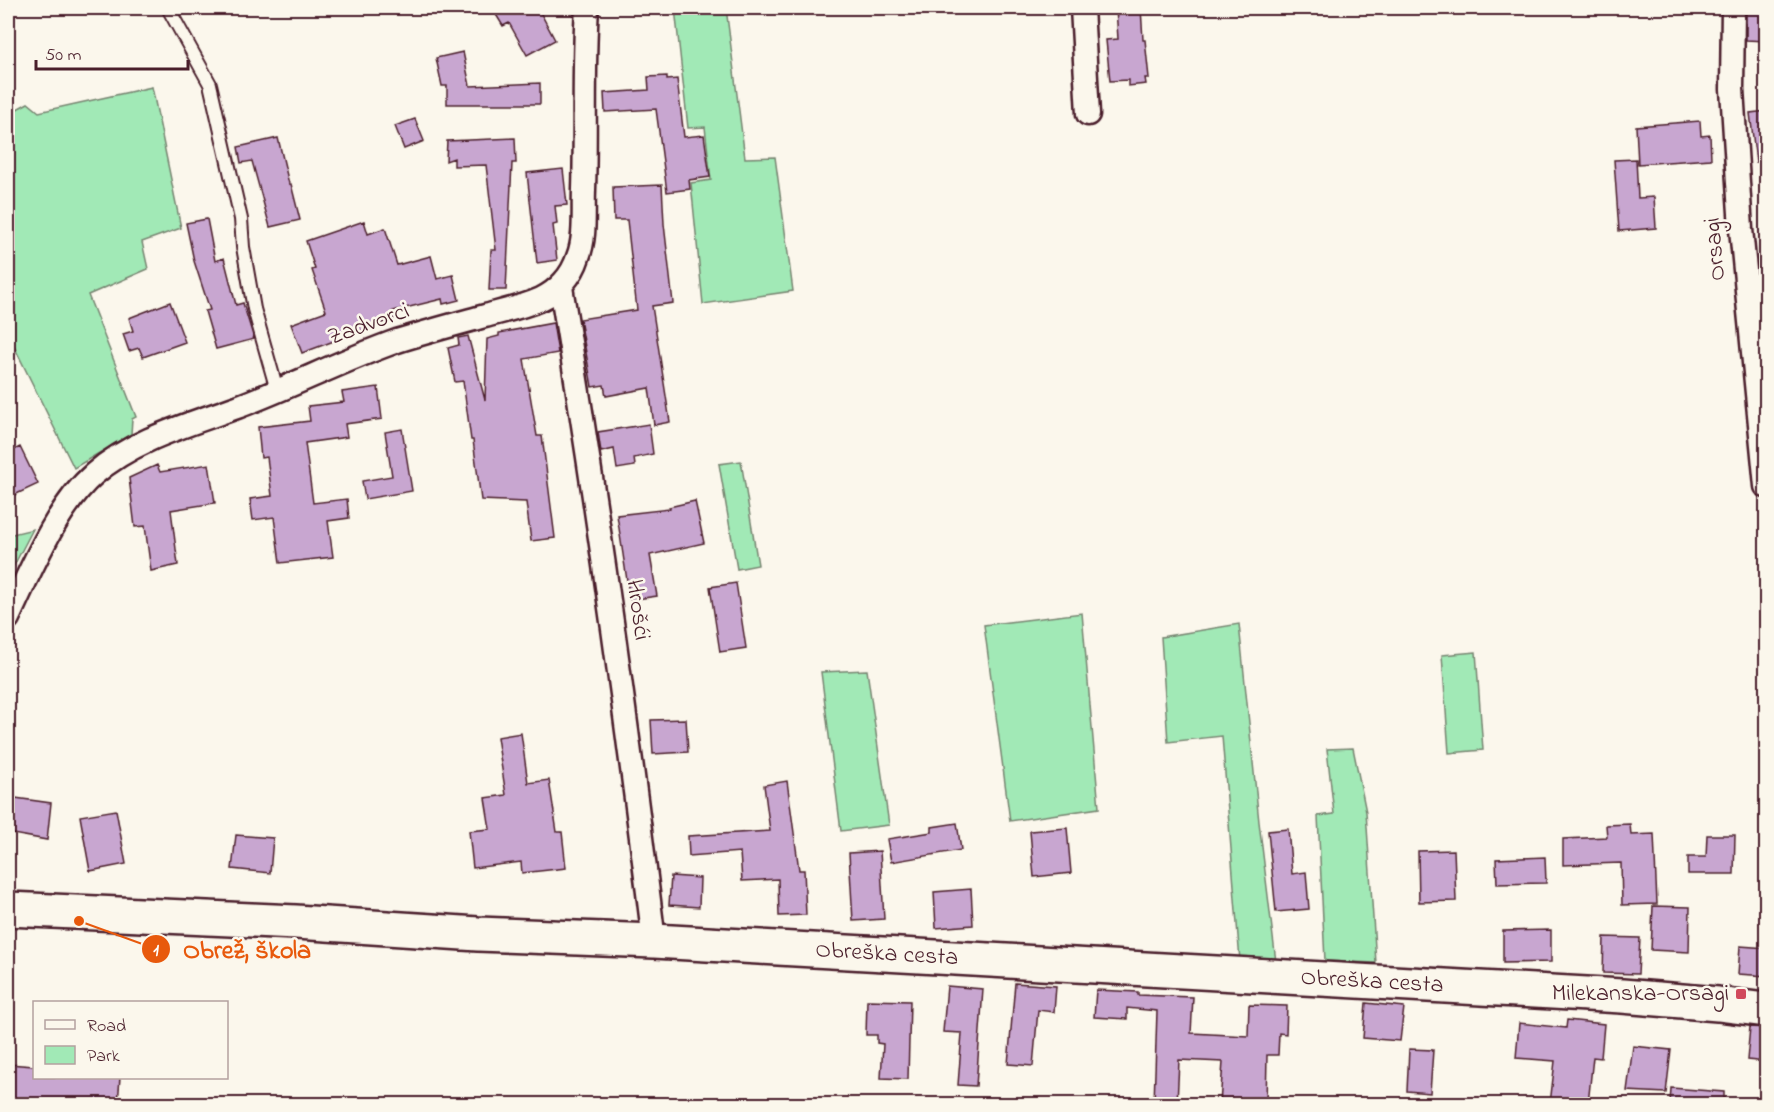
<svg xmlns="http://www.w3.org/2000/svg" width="1774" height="1112" font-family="'Indie Flower',sans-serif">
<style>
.green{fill:#a1e9b6;stroke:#768470;stroke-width:1.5}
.building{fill:#c8a6d0;stroke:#4a1f2b;stroke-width:1.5}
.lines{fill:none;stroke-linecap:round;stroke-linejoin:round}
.lane-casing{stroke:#4a1f2b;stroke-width:16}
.street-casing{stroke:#4a1f2b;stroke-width:27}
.secondary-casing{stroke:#4a1f2b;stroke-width:38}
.lane{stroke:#fbf7ec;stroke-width:12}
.street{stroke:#fbf7ec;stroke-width:22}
.secondary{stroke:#fbf7ec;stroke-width:33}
.poi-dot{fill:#d1495b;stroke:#fbf7ec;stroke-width:2}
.labels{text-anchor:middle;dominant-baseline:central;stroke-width:5;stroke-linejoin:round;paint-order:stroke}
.street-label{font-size:24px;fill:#4a1f2b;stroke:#fbf7ec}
.poi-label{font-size:24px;fill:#4a1f2b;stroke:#fbf7ec;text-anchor:end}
.leader{fill:none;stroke:#e8590c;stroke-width:2}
.callout-dot{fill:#e8590c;stroke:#fbf7ec;stroke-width:2}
.mark-label{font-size:18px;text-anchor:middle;font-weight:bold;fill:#fff}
.callout-label{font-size:26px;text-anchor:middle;font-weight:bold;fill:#e8590c;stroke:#fbf7ec;stroke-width:5;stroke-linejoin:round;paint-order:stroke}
</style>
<rect width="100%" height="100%" fill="#fbf7ec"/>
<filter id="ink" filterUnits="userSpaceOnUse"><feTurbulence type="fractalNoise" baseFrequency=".0167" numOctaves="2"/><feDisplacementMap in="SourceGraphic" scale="12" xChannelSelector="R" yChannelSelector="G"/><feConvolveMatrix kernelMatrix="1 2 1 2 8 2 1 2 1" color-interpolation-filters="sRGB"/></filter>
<g filter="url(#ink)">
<path class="green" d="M 675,8 L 726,8 L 745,158 L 775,157 L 793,291 L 703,304 L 691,183 L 711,180 L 705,127 L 688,128 Z
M 152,87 L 181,228 L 142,242 L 148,269 L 88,295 L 136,417 L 132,419 L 131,434 L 74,468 L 8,334 L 8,114 L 28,103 L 39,112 Z
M 741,461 L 758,565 L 737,569 L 719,464 Z
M 33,529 L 8,577 L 8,535 Z
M 1082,613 L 1099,808 L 1010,821 L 984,625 Z
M 1239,624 L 1259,822 L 1276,962 L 1240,961 L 1222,736 L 1168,742 L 1161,637 Z
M 1476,652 L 1483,750 L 1449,753 L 1442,655 Z
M 867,670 L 889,825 L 841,831 L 821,672 Z
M 1353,748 L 1366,812 L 1376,963 L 1325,961 L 1318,816 L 1334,814 L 1327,749 Z"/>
<path class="building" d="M 492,8 L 539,8 L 538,8 L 555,40 L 527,55 L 509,23 L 503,26 Z
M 1116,8 L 1141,8 L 1143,40 L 1145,40 L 1149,78 L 1145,78 L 1146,84 L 1128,86 L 1128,80 L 1110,81 L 1106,40 L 1118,39 Z
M 1746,8 L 1767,8 L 1767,41 L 1746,40 Z
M 463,52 L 470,86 L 540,83 L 540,104 L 447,104 L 447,86 L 442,86 L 436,58 Z
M 667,76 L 667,80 L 677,79 L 684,137 L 704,135 L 710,177 L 689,180 L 690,189 L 667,192 L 656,109 L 605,112 L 604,93 L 649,90 L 648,77 Z
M 1767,111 L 1767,162 L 1756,162 L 1750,113 Z
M 415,119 L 424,141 L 404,149 L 395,126 Z
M 1700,121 L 1701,136 L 1710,135 L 1711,159 L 1638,164 L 1636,126 Z
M 278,138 L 289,184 L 291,184 L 300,220 L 270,227 L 252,161 L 241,163 L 238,147 Z
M 515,138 L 516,163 L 512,163 L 506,290 L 489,290 L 491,250 L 496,250 L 486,165 L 454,166 L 454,158 L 446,161 L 447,141 Z
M 1636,159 L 1638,198 L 1654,197 L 1656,228 L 1619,231 L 1614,160 Z
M 563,169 L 567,205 L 555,206 L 557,224 L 553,225 L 557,260 L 537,263 L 527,173 Z
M 662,185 L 664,224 L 673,303 L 652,306 L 670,422 L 654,425 L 649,388 L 606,396 L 604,385 L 592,387 L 580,319 L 637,310 L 627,220 L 614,220 L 613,187 Z
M 207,219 L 215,261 L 224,258 L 236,305 L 243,303 L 254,339 L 216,349 L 205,311 L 210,310 L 194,261 L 186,223 Z
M 364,221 L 368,234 L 385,228 L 397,265 L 431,256 L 437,279 L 453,275 L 459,300 L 443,304 L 442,299 L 393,311 L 395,318 L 302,353 L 291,324 L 326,311 L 312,270 L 315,269 L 306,241 Z
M 170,302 L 185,342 L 143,357 L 139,348 L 129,351 L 123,334 L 133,331 L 129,318 Z
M 553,323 L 558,353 L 524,359 L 537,436 L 542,436 L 555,538 L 531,541 L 526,502 L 481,500 L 473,440 L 471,440 L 463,381 L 455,382 L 448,348 L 459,345 L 458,338 L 468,336 L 485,400 L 487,339 L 499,336 L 499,333 Z
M 378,387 L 382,419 L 345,424 L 347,437 L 305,443 L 313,503 L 347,499 L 349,518 L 328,521 L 333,557 L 280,563 L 274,517 L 253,520 L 250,499 L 272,496 L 267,457 L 261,458 L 258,427 L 310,421 L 308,406 L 344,402 L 342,392 Z
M 649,424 L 653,454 L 634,458 L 635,466 L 617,469 L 614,449 L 601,452 L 598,432 Z
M 402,429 L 412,491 L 365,499 L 362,481 L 392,476 L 385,432 Z
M 20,447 L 38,484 L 8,498 L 8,453 Z
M 209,464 L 215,503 L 171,510 L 178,565 L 151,571 L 145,526 L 135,527 L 129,478 L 157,465 L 160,472 Z
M 695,501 L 704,543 L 650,555 L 657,596 L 630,600 L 617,515 L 670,509 L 669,507 Z
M 736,583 L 746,648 L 720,652 L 710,587 Z
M 686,719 L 688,752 L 653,754 L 651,720 Z
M 521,733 L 528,783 L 549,780 L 557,832 L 562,832 L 566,868 L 522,873 L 521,862 L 473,868 L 469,831 L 490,829 L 485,798 L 506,795 L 497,737 Z
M 787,781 L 799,870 L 804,870 L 806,915 L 779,916 L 778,879 L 742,881 L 740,852 L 689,856 L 688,836 L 770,831 L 764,785 Z
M 8,797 L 51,803 L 47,840 L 8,833 Z
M 116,810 L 126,864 L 90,871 L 80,816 Z
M 957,823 L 961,850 L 891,862 L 887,839 L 932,832 L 932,827 Z
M 1630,824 L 1631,835 L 1654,834 L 1657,904 L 1622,905 L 1621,863 L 1563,865 L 1563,839 L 1607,837 L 1606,825 Z
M 1067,828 L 1071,873 L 1034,877 L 1030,831 Z
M 1288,829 L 1292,874 L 1306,872 L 1309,909 L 1276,912 L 1268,831 Z
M 236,835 L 273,838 L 270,873 L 232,869 Z
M 1707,835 L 1735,835 L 1734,874 L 1688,874 L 1688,857 L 1706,857 Z
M 1454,850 L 1456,901 L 1419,902 L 1418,851 Z
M 880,851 L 884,919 L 853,921 L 849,853 Z
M 1545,857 L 1546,883 L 1497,884 L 1496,859 Z
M 671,876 L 700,878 L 699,907 L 669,905 Z
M 971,889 L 973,925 L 936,928 L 934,892 Z
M 1653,906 L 1690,907 L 1689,952 L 1651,950 Z
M 1551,930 L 1551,962 L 1503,963 L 1503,931 Z
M 1604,937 L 1640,938 L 1638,974 L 1603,973 Z
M 1740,946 L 1767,948 L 1767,976 L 1738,974 Z
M 1015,983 L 1056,986 L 1054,1012 L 1038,1010 L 1033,1066 L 1008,1064 Z
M 947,986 L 983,989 L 976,1086 L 958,1085 L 962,1033 L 943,1032 Z
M 1096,990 L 1138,992 L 1138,995 L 1193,997 L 1191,1033 L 1248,1036 L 1249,1005 L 1287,1006 L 1286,1034 L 1279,1033 L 1278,1055 L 1267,1055 L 1266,1104 L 1220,1104 L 1223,1062 L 1179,1060 L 1177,1104 L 1154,1104 L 1157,1011 L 1127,1008 L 1127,1019 L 1094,1017 Z
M 867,1000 L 910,1001 L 908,1079 L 881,1078 L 883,1044 L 877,1043 L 877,1035 L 866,1035 Z
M 1366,1003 L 1404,1007 L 1400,1041 L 1363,1038 Z
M 1567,1020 L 1604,1024 L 1601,1058 L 1593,1057 L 1588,1104 L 1550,1104 L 1555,1061 L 1516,1058 L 1519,1023 L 1566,1028 Z
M 1750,1027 L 1767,1028 L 1767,1062 L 1747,1060 Z
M 1633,1046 L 1671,1050 L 1666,1093 L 1627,1091 Z
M 1409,1049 L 1433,1050 L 1430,1093 L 1407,1091 Z
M 8,1064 L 34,1066 L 34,1077 L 120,1077 L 118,1104 L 8,1104 Z
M 1671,1088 L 1724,1092 L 1724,1104 L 1670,1104 Z"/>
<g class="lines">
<g class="lane-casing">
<path id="lane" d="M 168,8 L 210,84 L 241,219 L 243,247 L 254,309 L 277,390"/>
</g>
<g class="street-casing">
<path id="street" d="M 1082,8 L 1088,114
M 1733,8 L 1732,89 L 1741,229 L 1766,486
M 561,287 C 597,504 627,722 654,941
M 8,618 C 30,572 56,507 94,474 C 134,439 188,425 237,407 C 291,387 343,360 397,341 C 426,332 456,324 485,316 C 504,311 523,307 541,299 C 558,291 572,276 578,257 C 586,237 583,212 584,190 C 586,129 583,68 587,8"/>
</g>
<g class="secondary-casing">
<g id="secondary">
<path id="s1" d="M 8,909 L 296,922 L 478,934 L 654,941 L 1622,996 L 1718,1004 L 1766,1010"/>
</g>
</g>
<use href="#lane" class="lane"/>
<use href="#street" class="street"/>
<use href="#secondary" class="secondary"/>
</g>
</g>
<rect class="poi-dot" x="1735" y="988" width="12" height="12" rx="3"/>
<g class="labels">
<g class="street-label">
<text transform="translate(1716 249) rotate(-95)">Orsagi</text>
<text transform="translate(369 325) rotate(-20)">Zadvorci</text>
<text transform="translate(637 610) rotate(82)">Hrošći</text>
<text stroke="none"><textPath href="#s1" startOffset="880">Obreška cesta</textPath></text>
<text stroke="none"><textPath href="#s1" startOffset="1366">Obreška cesta</textPath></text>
</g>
<g class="poi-label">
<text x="1729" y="994">Milekanska-Orsagi</text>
</g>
</g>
<path class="leader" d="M79 921L156 949"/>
<g class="callout-dot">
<circle cx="79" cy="921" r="6"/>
<circle cx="156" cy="949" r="15"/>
</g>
<g class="mark-label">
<text x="156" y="955">1</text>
</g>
<g class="callout-label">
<text x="247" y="958">Obrež, škola</text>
</g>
<rect width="1774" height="1112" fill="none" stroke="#fbf7ec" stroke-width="30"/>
<rect x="15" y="15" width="1744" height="1082" fill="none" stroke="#4a1f2b" stroke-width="2" filter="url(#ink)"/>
<rect x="33" y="1001" width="195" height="78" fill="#fbf7ec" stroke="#b4a19f" stroke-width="1.5"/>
<rect x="45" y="1020" width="30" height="9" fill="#fbf7ec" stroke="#b4a19f" stroke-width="1.5"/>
<text x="87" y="1031" font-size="18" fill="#4a1f2b">Road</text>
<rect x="45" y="1046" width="30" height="18" fill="#a1e9b6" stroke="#b4a19f" stroke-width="1.5"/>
<text x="87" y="1061" font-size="18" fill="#4a1f2b">Park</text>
<path d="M36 60v9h152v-9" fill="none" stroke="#4a1f2b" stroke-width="3"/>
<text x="45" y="60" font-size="18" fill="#4a1f2b" stroke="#fbf7ec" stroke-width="4.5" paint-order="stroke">50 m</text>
</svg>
